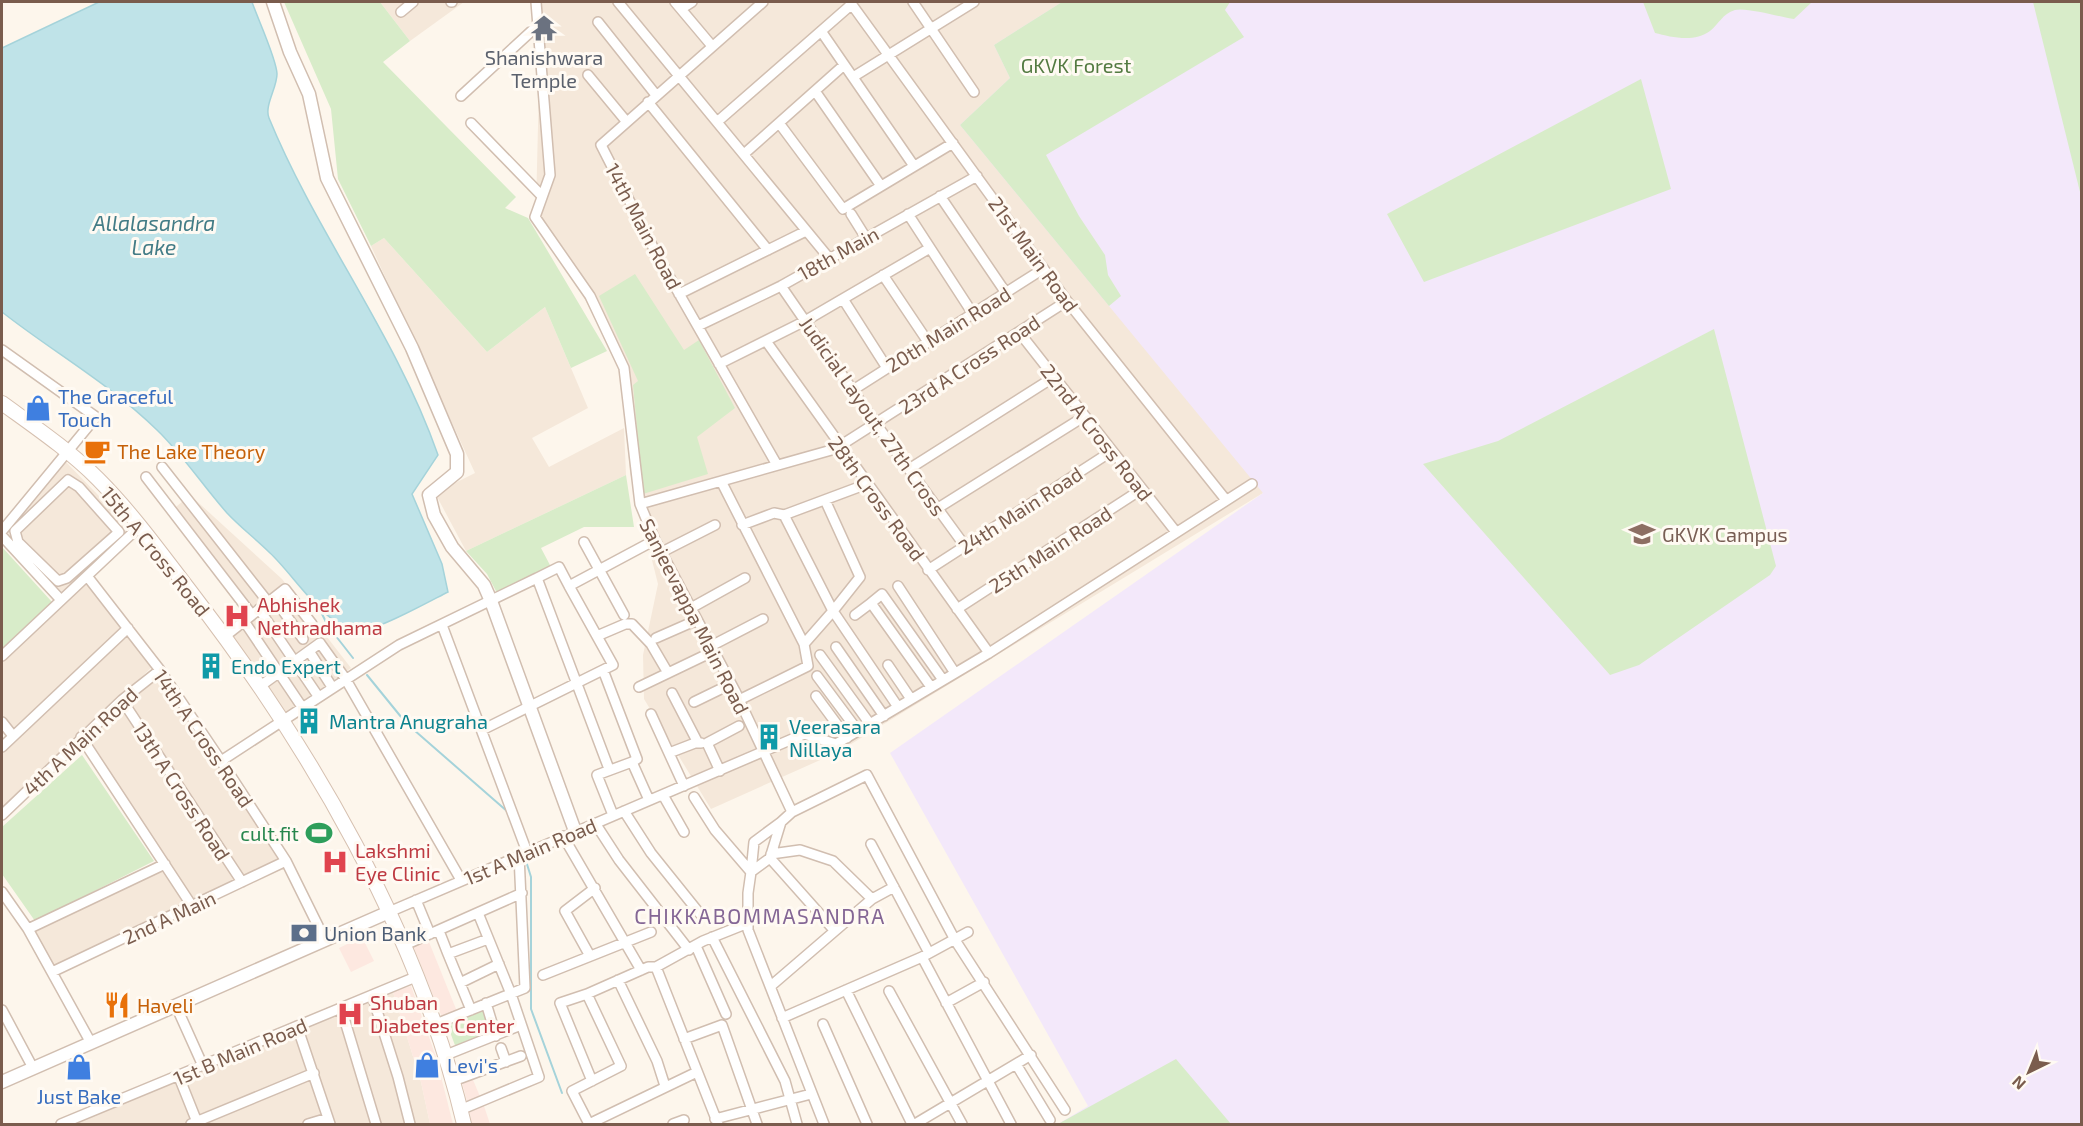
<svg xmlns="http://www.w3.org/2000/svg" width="2083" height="1126" font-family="'Exo 2',sans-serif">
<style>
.residential{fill:#f5e8da}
.commercial{fill:#fde8e0}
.education{fill:#f3e8fa}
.green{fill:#d8ecc9}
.water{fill:#bfe3e8;stroke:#a5d3da;stroke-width:1.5}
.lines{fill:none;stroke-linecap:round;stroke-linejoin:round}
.stream{stroke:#a5d3da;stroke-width:2}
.minor-casing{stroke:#d1beb0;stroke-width:12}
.tertiary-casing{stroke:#d1beb0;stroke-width:15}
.secondary-casing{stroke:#d6c0b0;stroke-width:16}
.minor{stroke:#fff;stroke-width:9}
.tertiary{stroke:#fff;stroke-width:12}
.secondary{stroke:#fff;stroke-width:14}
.labels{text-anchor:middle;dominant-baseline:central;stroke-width:6;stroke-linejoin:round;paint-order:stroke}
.worship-label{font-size:20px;fill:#5b616d;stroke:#fffaf3}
.park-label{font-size:20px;fill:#537a41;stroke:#fffaf3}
.street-label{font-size:20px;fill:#7a5c4d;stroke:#fffaf3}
.shop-label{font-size:20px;fill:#366cbe;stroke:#fffaf3;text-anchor:start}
.food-label{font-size:20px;fill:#c56008;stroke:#fffaf3;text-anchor:start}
.education-label{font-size:20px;fill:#785e54;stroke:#fffaf3;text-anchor:start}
.health-label{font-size:20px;fill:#be3a42;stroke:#fffaf3;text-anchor:start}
.culture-label{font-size:20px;fill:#0d838f;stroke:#fffaf3;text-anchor:start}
.leisure-label{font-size:20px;fill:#27864d;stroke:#fffaf3;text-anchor:end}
.service-label{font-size:20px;fill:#4e5e75;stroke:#fffaf3;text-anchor:start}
.water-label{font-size:21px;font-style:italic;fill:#437c86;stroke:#fffaf3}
.neighbourhood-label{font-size:21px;letter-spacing:1.5px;fill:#846695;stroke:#fffaf3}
</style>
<rect width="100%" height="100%" fill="#fdf6ec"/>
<path class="residential" d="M 380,2 L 464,2 L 410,41 Z
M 541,2 L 1062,2 L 1263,493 L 838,752 L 711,809 L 644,699 L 643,655 L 658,584 L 630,473 L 622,369 L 536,208 Z
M 384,238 L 487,352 L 545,307 L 588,408 L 532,438 L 549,467 L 624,428 L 626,475 L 466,551 L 435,493 L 475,473 L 371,246 Z
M 65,461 L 131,529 L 63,593 L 5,532 Z
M 190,495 L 282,579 L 351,668 L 283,715 L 229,635 L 251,618 L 170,512 Z
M 87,579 L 124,628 L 13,730 L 2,716 L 2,661 Z
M 128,632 L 153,666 L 2,811 L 2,752 Z
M 159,673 L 281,860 L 242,876 L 125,699 Z
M 120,705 L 236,882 L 195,901 L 86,736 Z
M 164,867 L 188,905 L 53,966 L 33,929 Z
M 393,992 L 421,1082 L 430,1124 L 413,1124 L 375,998 Z
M 370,998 L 408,1124 L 378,1124 L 343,1009 Z
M 340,1011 L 374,1124 L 333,1124 L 302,1029 Z
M 296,1030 L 311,1071 L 199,1118 L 181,1078 Z
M 312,1076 L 325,1116 L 303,1124 L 198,1124 Z
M 178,1079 L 194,1120 L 184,1124 L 72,1124 Z"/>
<path class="commercial" d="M 362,937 L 374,961 L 351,972 L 339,948 Z
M 427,937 L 458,1014 L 443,1020 L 412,943 Z
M 411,986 L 436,1057 L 453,1124 L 430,1124 L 421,1082 L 393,992 Z
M 471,1075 L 481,1099 L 468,1105 L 461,1079 Z
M 483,1103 L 490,1124 L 472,1124 L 469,1109 Z"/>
<path class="education" d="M 1062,2 L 2081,2 L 2081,1124 L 1058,1124 L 1088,1106 L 890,753 L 1263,493 L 960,125 L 1010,78 L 994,45 Z"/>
<path class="green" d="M 284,2 L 380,2 L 410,41 L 383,62 L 516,197 L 505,208 L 528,218 L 607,351 L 571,368 L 545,307 L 487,352 L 384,238 L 371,246 L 338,179 L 331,109 Z
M 1062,2 L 1230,2 L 1225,10 L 1244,37 L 1046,155 L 1079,216 L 1105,255 L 1108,275 L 1121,296 L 1109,306 L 960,125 L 1010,78 L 994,45 Z
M 1643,2 L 1812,2 L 1794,19 C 1780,17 1746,7 1735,10 C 1722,14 1719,24 1710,31 C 1694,43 1671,37 1655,33 Z
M 2033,2 L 2081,2 L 2081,196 Z
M 1641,79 L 1671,189 L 1424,282 L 1387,214 Z
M 635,274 L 684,350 L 699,340 L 735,408 L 697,437 L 708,474 L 643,494 L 633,385 L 638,381 L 599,296 Z
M 1714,329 L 1776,566 L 1770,575 L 1639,665 L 1610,675 L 1423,464 L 1498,441 Z
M 626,475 L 634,527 L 584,527 L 541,548 L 551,567 L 497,593 L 487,574 L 466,551 Z
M 2,547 L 52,602 L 2,651 Z
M 82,755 L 154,861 L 35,921 L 2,874 L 2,827 Z
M 484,1008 L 493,1035 L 456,1048 L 447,1024 Z
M 1176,1059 L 1231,1124 L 1058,1124 Z"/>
<path class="water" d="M 99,2 L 252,2 C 257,17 277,60 277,74 C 277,88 264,106 269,118 C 317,235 396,335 438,455 L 412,494 L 442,564 L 448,592 C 432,600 371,634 357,631 C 323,625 294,575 270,553 C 256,539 241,528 227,513 C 203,486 183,455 157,430 C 110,384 53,352 2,312 L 2,48 Z"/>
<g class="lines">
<path class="stream" d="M 317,604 L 328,626 L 353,658
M 367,675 L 406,723 L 508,812
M 526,861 L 531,877 L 531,1009 L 562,1093"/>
<g class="minor-casing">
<path id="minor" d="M 451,2 L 452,2
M 536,2 L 550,175 L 535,217 L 590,296 L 624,368 L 640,504 L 655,540 L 735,691 L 792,812 L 867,775 L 955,940 L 1065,1110
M 618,2 L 829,258
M 675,2 L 712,46
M 763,2 L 601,145 L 657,255 L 777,465
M 850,2 L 1067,301 L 1226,500
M 913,2 L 974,92
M 681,9 L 692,2
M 401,12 L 413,2
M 598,22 L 656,95
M 821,31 L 914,166
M 588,75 L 626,121
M 853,77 L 974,2
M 815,91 L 881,186
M 461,96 L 537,26
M 648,102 L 768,250
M 717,122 L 852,4
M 471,123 L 542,196
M 779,123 L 843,209 L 953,143
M 744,154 L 844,65
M 940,196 L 1006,293
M 851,214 L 866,238
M 908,214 L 973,314
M 883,275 L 928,342
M 781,286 L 876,424 L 965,546
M 679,294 L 806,231
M 843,299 L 887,368
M 698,326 L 781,286 L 977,176
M 1019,332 L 1176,532
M 766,341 L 989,653
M 2,350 L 96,417 L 2,531
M 719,364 L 805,321 L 930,248
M 853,390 L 1043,269
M 162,467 L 268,602
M 909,469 L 1054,377
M 146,477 L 252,615
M 68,480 L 79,487 L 119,532 L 67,578 L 58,581 L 18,542 L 15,531 Z
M 721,481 L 804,644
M 825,500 L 860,577 L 833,611 L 898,707
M 640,504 L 835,449 L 1067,301
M 938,508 L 1085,416
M 784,515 L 867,484
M 742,525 L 774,513 L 784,515
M 2,536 L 61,600
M 584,542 L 624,615
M 662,552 L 715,525
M 928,570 L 1112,451
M 87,576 L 160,670 L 221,761 L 286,861 L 325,940
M 537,578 L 559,567 L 569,586
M 898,586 L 955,673
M 274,598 L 303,639
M 871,603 L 882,594 L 943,680
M 691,608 L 745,578
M 259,609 L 318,696
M 957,609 L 1142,489
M 855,615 L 871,603 L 931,687
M 244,621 L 302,707
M 442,625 L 527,852
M 597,636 L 625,624 L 632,624 L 651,644 L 668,673
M 224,637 L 285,589 L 312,624
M 656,638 L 697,620
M 711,646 L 763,619
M 836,647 L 884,716
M 309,651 L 332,687
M 820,655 L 870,724
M 2,656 L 140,526
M 888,665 L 911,699
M 603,670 L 637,759 L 632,762 L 649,800
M 817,676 L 858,731
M 259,687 L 320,643 L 345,678 L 461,880
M 639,687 L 714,651
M 672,693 L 698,743
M 816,696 L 847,738
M 122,700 L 242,882
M 739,700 L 808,666 L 804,644 L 833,611 L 784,515
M 694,702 L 731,684
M 651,714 L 684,786
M 2,722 L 13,736
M 482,730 L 613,665 L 569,586 L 655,540
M 81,737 L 192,906
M 2,747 L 128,628
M 669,753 L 695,743 L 701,743
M 221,761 L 399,645 L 537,578 L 609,769
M 720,771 L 707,743 L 739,726
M 663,795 L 684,832
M 694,797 L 715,830 L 751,872
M 624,811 L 651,853 L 700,914
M 792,812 L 781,822 L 770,858 L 751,872 L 748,893 L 748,930 L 824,1124
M 2,815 L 122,700 L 160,670
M 613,815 L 597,775 L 632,762
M 595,823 L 619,860 L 689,950
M 563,836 L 641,970
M 871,844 L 929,953
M 771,854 L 800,850 L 833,861 L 872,899 L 772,985
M 770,858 L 834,930
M 751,872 L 754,842 L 781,822
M 2,892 L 28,929 L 91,1043
M 872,899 L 894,887
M 416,900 L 430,934
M 389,912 L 804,734 L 836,744 L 989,653 L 1252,484
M 28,929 L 165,864
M 439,931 L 448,954 L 488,939
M 712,937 L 785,1081 L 797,1124
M 405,945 L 522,893
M 696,946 L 726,1014
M 448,954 L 471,1010
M 590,956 L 565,911 L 595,888
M 922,957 L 1011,1124
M 656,967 L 718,1124
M 52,972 L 286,861
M 543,975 L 651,932
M 618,980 L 657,1061 L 665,1086
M 460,983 L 499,964
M 846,990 L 912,1124
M 889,991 L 962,1124
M 587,994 L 560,1003 L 592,1081
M 372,995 L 398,1077 L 410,1124
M 486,1003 L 496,1036
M 946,1003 L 984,982
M 176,1006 L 203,1066
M 341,1008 L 376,1124
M 2,1010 L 33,1068
M 782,1018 L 922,957 L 968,932
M 436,1024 L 525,988 L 519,855
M 823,1024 L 867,1124
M 297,1026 L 330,1124
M 684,1039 L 722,1025 L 757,1124
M 501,1048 L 506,1062
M 446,1055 L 521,1025
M 1016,1064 L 1050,1120
M 179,1077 L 197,1122
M 453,1081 L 521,1056
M 460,1110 L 539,1077 L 511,994 L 478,913
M 715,1119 L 811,1094
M 61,1124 L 418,976
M 191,1124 L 314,1073
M 308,1124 L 328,1118
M 589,1124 L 572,1091 L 621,1066 L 587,994 L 648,967 L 656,967 L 703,941 L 748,923
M 589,1124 L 697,1072
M 673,1124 L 684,1120
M 915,1124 L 1031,1055"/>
</g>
<g class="tertiary-casing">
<path id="tertiary" d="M 273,2 L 290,52 L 309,94 L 327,178 L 412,348 L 457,454 L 457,472 L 429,495 L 434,515 L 452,547 L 484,585 L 491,601 L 575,831
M 2,1082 L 389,912"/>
</g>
<g class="secondary-casing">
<path id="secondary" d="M 2,403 C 35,427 69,450 98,479 C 132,513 160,552 190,591 C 310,746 419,933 464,1124"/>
</g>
<use href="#minor" class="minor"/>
<use href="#tertiary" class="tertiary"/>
<use href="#secondary" class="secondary"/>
</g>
<defs>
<g id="temple-bare" transform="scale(2.07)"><path d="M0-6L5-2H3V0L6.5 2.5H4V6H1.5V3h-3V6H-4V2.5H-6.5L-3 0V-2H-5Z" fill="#6b7280" stroke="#fffaf3" stroke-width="2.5" paint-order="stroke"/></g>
<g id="shop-bare" transform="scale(2.07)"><path d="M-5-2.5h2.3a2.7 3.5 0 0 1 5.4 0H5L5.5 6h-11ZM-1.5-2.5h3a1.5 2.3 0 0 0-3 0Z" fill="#3f7fe0" stroke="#fffaf3" stroke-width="2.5" paint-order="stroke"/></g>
<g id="cafe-bare" transform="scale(2.07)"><path d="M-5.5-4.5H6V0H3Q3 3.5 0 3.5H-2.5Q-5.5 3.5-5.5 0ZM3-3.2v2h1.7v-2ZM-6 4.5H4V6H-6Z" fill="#e8710a" stroke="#fffaf3" stroke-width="2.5" paint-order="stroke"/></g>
<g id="university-bare" transform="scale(2.07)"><path d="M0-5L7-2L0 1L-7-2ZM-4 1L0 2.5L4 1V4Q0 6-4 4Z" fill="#8d6e63" stroke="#fffaf3" stroke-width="2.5" paint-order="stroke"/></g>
<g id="hospital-bare" transform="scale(2.07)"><path d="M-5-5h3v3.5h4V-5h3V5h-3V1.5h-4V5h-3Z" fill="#e0444e" stroke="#fffaf3" stroke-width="2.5" paint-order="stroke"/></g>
<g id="building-bare" transform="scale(2.07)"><path d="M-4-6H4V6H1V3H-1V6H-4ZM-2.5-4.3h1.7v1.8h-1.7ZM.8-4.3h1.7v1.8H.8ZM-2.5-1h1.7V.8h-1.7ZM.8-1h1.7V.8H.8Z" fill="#0f9aa8" stroke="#fffaf3" stroke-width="2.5" paint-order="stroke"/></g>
<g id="stadium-bare" transform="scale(2.07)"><path d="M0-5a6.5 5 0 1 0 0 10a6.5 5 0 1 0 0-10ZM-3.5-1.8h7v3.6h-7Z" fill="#2e9e5b" stroke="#fffaf3" stroke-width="2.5" paint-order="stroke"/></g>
<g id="bank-bare" transform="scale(2.07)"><path d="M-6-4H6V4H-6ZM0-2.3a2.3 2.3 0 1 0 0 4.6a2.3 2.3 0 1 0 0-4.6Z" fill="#5c6f8a" stroke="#fffaf3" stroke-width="2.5" paint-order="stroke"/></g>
<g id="restaurant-bare" transform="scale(2.07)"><path d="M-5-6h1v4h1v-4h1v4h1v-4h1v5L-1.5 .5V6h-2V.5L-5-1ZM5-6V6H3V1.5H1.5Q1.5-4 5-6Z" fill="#e8710a" stroke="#fffaf3" stroke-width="2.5" paint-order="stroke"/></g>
</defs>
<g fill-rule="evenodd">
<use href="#temple-bare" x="544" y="28"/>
<use href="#shop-bare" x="38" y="408"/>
<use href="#cafe-bare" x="97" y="451"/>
<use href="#university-bare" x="1642" y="534"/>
<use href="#hospital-bare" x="237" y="616"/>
<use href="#building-bare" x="211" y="666"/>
<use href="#building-bare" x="309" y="721"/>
<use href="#building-bare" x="769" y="737"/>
<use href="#stadium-bare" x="319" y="833"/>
<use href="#hospital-bare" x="335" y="862"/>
<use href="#bank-bare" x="304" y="933"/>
<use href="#restaurant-bare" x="117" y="1005"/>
<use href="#hospital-bare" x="350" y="1014"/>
<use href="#shop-bare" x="427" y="1065"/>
<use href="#shop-bare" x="79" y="1067"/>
</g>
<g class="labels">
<g class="worship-label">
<text x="544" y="57">Shanishwara<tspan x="544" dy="23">Temple</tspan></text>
</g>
<g class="park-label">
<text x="1076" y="65">GKVK Forest</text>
</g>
<g class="street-label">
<text transform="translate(644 226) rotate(62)">14th Main Road</text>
<text transform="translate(838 253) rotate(-29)">18th Main</text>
<text transform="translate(1034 254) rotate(54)">21st Main Road</text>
<text transform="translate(948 329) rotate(-32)">20th Main Road</text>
<text transform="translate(969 364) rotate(-33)">23rd A Cross Road</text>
<text transform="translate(873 416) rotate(55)">Judicial Layout, 27th Cross</text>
<text transform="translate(1097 432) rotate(52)">22nd A Cross Road</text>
<text transform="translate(877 498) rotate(54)">28th Cross Road</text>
<text transform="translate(1020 510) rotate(-33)">24th Main Road</text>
<text transform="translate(1050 549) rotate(-33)">25th Main Road</text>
<text transform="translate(156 551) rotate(51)">15th A Cross Road</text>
<text transform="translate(695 616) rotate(63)">Sanjeevappa Main Road</text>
<text transform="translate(204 738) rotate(56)">14th A Cross Road</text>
<text transform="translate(80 741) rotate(-43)">4th A Main Road</text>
<text transform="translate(182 791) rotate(57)">13th A Cross Road</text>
<text transform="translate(530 851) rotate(-23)">1st A Main Road</text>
<text transform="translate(169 917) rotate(-25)">2nd A Main</text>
<text transform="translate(240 1051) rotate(-23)">1st B Main Road</text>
</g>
<g class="shop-label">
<text x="58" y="396">The Graceful<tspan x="58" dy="23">Touch</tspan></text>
<text x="447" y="1065">Levi's</text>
<text x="79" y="1096" text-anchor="middle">Just Bake</text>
</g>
<g class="food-label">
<text x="117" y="451">The Lake Theory</text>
<text x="137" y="1005">Haveli</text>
</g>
<g class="education-label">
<text x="1662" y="534">GKVK Campus</text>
</g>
<g class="health-label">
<text x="257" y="604">Abhishek<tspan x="257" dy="23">Nethradhama</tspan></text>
<text x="355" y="850">Lakshmi<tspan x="355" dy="23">Eye Clinic</tspan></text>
<text x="370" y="1002">Shuban<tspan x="370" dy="23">Diabetes Center</tspan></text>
</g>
<g class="culture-label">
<text x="231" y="666">Endo Expert</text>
<text x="329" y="721">Mantra Anugraha</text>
<text x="789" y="726">Veerasara<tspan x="789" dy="23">Nillaya</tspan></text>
</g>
<g class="leisure-label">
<text x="299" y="833">cult.fit</text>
</g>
<g class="service-label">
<text x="324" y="933">Union Bank</text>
</g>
<g class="water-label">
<text x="154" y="222">Allalasandra<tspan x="154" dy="24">Lake</tspan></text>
</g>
<g class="neighbourhood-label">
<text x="760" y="915">CHIKKABOMMASANDRA</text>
</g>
</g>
<rect width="2083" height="1126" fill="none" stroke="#7a5c4d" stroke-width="6"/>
<g transform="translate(2029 1072) rotate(223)" stroke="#fffaf3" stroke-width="4.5" paint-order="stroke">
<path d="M0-4.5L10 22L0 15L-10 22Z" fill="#7a5c4d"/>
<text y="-9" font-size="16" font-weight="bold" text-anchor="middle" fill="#7a5c4d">N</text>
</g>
</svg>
